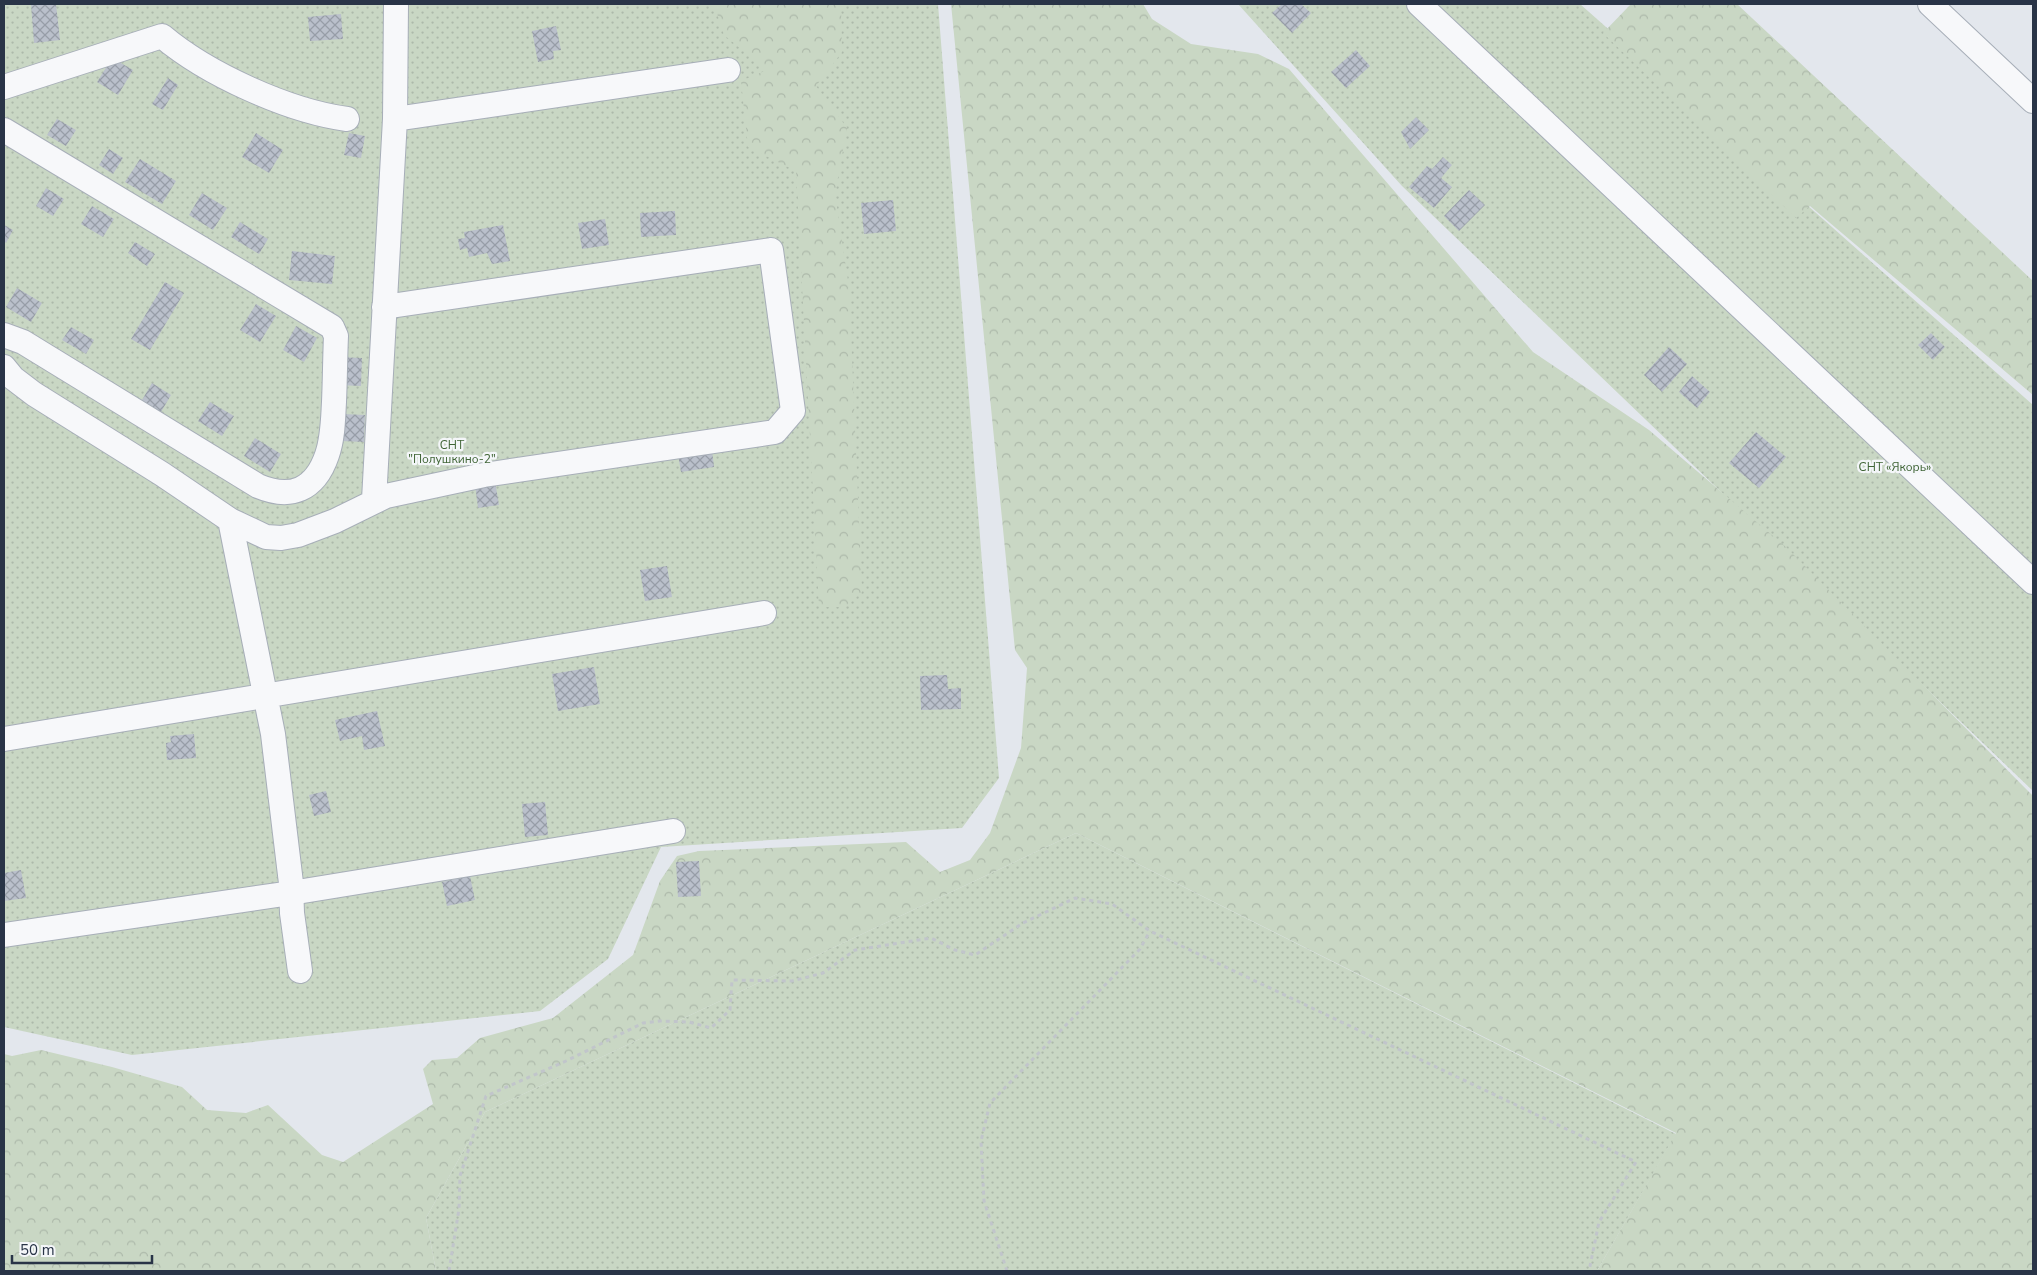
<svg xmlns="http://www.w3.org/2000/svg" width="2037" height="1275" font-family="'Nunito Sans',sans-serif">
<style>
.grass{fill:url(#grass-dots)}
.forest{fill:url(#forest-crowns)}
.building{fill:url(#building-cross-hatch)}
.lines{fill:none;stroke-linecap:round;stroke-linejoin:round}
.minor-casing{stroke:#a7aeb8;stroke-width:26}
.path{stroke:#c1c5cb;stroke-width:3;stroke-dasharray:4 4;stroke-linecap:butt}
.minor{stroke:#f7f8fa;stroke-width:24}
.labels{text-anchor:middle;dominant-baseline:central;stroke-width:4.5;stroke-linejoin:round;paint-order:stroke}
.park-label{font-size:12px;fill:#3f6435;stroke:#f4f6f9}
</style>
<defs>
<pattern id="grass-dots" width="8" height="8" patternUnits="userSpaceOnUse" patternTransform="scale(1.25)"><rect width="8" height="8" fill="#c9d7c4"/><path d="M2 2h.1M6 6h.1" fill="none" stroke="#adb9aa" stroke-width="1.8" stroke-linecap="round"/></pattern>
<pattern id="forest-crowns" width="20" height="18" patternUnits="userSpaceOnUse" patternTransform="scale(1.25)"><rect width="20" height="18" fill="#c9d7c4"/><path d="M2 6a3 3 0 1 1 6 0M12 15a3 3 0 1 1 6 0" fill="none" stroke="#adb9aa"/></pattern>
<pattern id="building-cross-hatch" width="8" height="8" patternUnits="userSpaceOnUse" patternTransform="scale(1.25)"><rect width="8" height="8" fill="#bac0cb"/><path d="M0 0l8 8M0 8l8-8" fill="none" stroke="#979da7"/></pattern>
</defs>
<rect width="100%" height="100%" fill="#e3e7ed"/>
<path class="grass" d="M 4,4 L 938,4 L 999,778 L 962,828 L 661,847 L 608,959 L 540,1011 L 132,1055 L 4,1027 Z
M 1238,4 L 1580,4 L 2033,405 L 2033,791 L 1402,186 Z
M 1076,833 L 1676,1134 L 1597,1271 L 436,1271 L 426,1218 L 485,1112 Z"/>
<path class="forest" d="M 714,4 L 841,4 L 842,52 L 816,86 L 847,128 L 835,194 L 849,288 L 862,592 L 845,607 L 819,607 L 796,171 L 748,147 L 741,81 L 767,70 L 724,35 Z
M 951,4 L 1143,4 L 1152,19 L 1191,44 L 1258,54 L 1289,69 L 1533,352 L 1649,430 L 1787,548 L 2033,796 L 2033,1271 L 1597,1271 L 1676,1133 L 1076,833 L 485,1112 L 426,1218 L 436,1271 L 4,1271 L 4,1054 L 12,1056 L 41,1050 L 112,1067 L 182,1087 L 207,1110 L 246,1113 L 268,1105 L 322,1155 L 343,1162 L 433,1104 L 423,1069 L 432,1060 L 457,1058 L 480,1038 L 553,1018 L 633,955 L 660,881 L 677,856 L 699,851 L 906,842 L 940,872 L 970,860 L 990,833 L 1021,748 L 1027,668 L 1015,650 Z
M 1631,4 L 1737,4 L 2033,281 L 2033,395 L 1810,206 L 1796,218 L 1603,33 Z"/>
<path class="building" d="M 31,4 L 56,4 L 60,40 L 34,43 Z
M 1282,4 L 1301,4 L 1311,13 L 1292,33 L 1272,13 Z
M 341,14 L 343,39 L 310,41 L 308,17 Z
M 556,26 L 561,50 L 553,51 L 554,59 L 538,62 L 532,31 Z
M 1356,50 L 1370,66 L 1346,88 L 1331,72 Z
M 112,58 L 133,70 L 118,95 L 97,82 Z
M 168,78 L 178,85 L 163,110 L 152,104 Z
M 1416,117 L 1429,130 L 1410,149 L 1401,132 Z
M 57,119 L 76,130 L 66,146 L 47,135 Z
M 256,133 L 283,150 L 269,173 L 242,157 Z
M 349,133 L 365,136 L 361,158 L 344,155 Z
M 109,149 L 123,158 L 113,174 L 99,165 Z
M 1443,157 L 1452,165 L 1441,178 L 1452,187 L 1434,208 L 1409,187 L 1427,166 L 1432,169 Z
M 140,159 L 176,181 L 162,204 L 125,182 Z
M 46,188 L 64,199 L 53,216 L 36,206 Z
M 1469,190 L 1485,205 L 1459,231 L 1444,216 Z
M 202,193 L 227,208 L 213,230 L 189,215 Z
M 893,200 L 896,231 L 864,234 L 861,203 Z
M 92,206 L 114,219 L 103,237 L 81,224 Z
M 675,211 L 676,235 L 641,237 L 640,213 Z
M 605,219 L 609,245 L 582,249 L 578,223 Z
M 240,222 L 268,239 L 259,254 L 231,237 Z
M 4,225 L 13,230 L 6,243 L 4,241 Z
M 503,225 L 510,261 L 492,264 L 487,253 L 469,257 L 467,248 L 460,250 L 458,239 L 465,238 L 464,232 Z
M 135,242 L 155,254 L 147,266 L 128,253 Z
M 292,251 L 335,256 L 332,284 L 289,280 Z
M 165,282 L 184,293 L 150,350 L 131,339 Z
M 17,288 L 42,303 L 31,322 L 6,307 Z
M 256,304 L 276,316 L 260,342 L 240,330 Z
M 296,326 L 317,338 L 304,362 L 283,350 Z
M 71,327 L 94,340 L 86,354 L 62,340 Z
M 1931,333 L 1945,347 L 1933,360 L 1918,345 Z
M 1669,347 L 1687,364 L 1662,392 L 1644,375 Z
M 339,357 L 362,358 L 361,386 L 338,385 Z
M 1692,376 L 1710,392 L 1697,408 L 1679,392 Z
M 152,383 L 171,395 L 161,412 L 142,400 Z
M 210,402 L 234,416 L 222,436 L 198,421 Z
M 343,414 L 365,415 L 364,442 L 341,441 Z
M 1756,432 L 1786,457 L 1759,488 L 1729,463 Z
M 255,438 L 281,454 L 270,472 L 244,456 Z
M 677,449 L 712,450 L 714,467 L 681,472 Z
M 495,481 L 499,505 L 478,508 L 475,484 Z
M 667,566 L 672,597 L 645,601 L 640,570 Z
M 594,667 L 600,704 L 558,711 L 552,674 Z
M 947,675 L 948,689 L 961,688 L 961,709 L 921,710 L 920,676 Z
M 377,711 L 385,746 L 364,750 L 362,736 L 340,741 L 335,720 Z
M 194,734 L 196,758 L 167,760 L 166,743 L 171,742 L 170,736 Z
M 326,791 L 331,812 L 314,816 L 309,795 Z
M 545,802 L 548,835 L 525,837 L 522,804 Z
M 699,861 L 701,896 L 678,897 L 676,862 Z
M 21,870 L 26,898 L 4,901 L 4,873 Z
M 470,876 L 475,900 L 447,906 L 442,882 Z"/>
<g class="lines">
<g class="minor-casing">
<path id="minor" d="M 1419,4 L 2033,582
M 1930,4 L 2033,101
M 4,87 L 162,36 C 207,74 288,111 347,119
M 395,119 L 728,70
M 4,130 L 332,327 L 336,336 C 335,358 335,380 334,402 C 333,419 333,438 327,455 C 315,490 291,500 258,486 L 23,342 L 4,335
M 4,367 L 13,378 L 34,394 L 162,474 L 230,520 L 266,537 L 281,538 L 298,535 L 335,521 L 386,496 L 484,475 L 775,432 L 793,411 L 771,250 L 384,307
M 374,500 L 395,119 L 396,4
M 230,520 L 273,734 L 291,883 L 292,913 L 300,971
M 4,739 L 764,613
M 4,935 L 291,893 L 673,831"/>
</g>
<path class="path" d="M 449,1271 L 459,1209 L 460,1176 L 486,1096 L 566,1061 L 643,1023 L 660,1021 L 689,1022 L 711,1028 L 730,1010 L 732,980 L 792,981 L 823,973 L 855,950 L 931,938 L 955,950 L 975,955 L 1023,923 L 1075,898 L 1112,904 L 1150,931 L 1636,1162 L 1599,1222 L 1589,1271
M 1007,1271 L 984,1201 L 981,1141 L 990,1103 L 1140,949 L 1150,931"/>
<use href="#minor" class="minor"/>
</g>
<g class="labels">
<g class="park-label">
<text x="452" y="445">СНТ<tspan x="452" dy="14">"Полушкино-2"</tspan></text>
<text x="1895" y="467">СНТ «Якорь»</text>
</g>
</g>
<rect width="2037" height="1275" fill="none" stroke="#293447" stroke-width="10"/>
<path d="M12 1255v8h140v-8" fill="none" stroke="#293447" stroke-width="2.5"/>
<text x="20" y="1255" font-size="15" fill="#293447" stroke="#f4f6f9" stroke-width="4" paint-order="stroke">50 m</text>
</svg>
